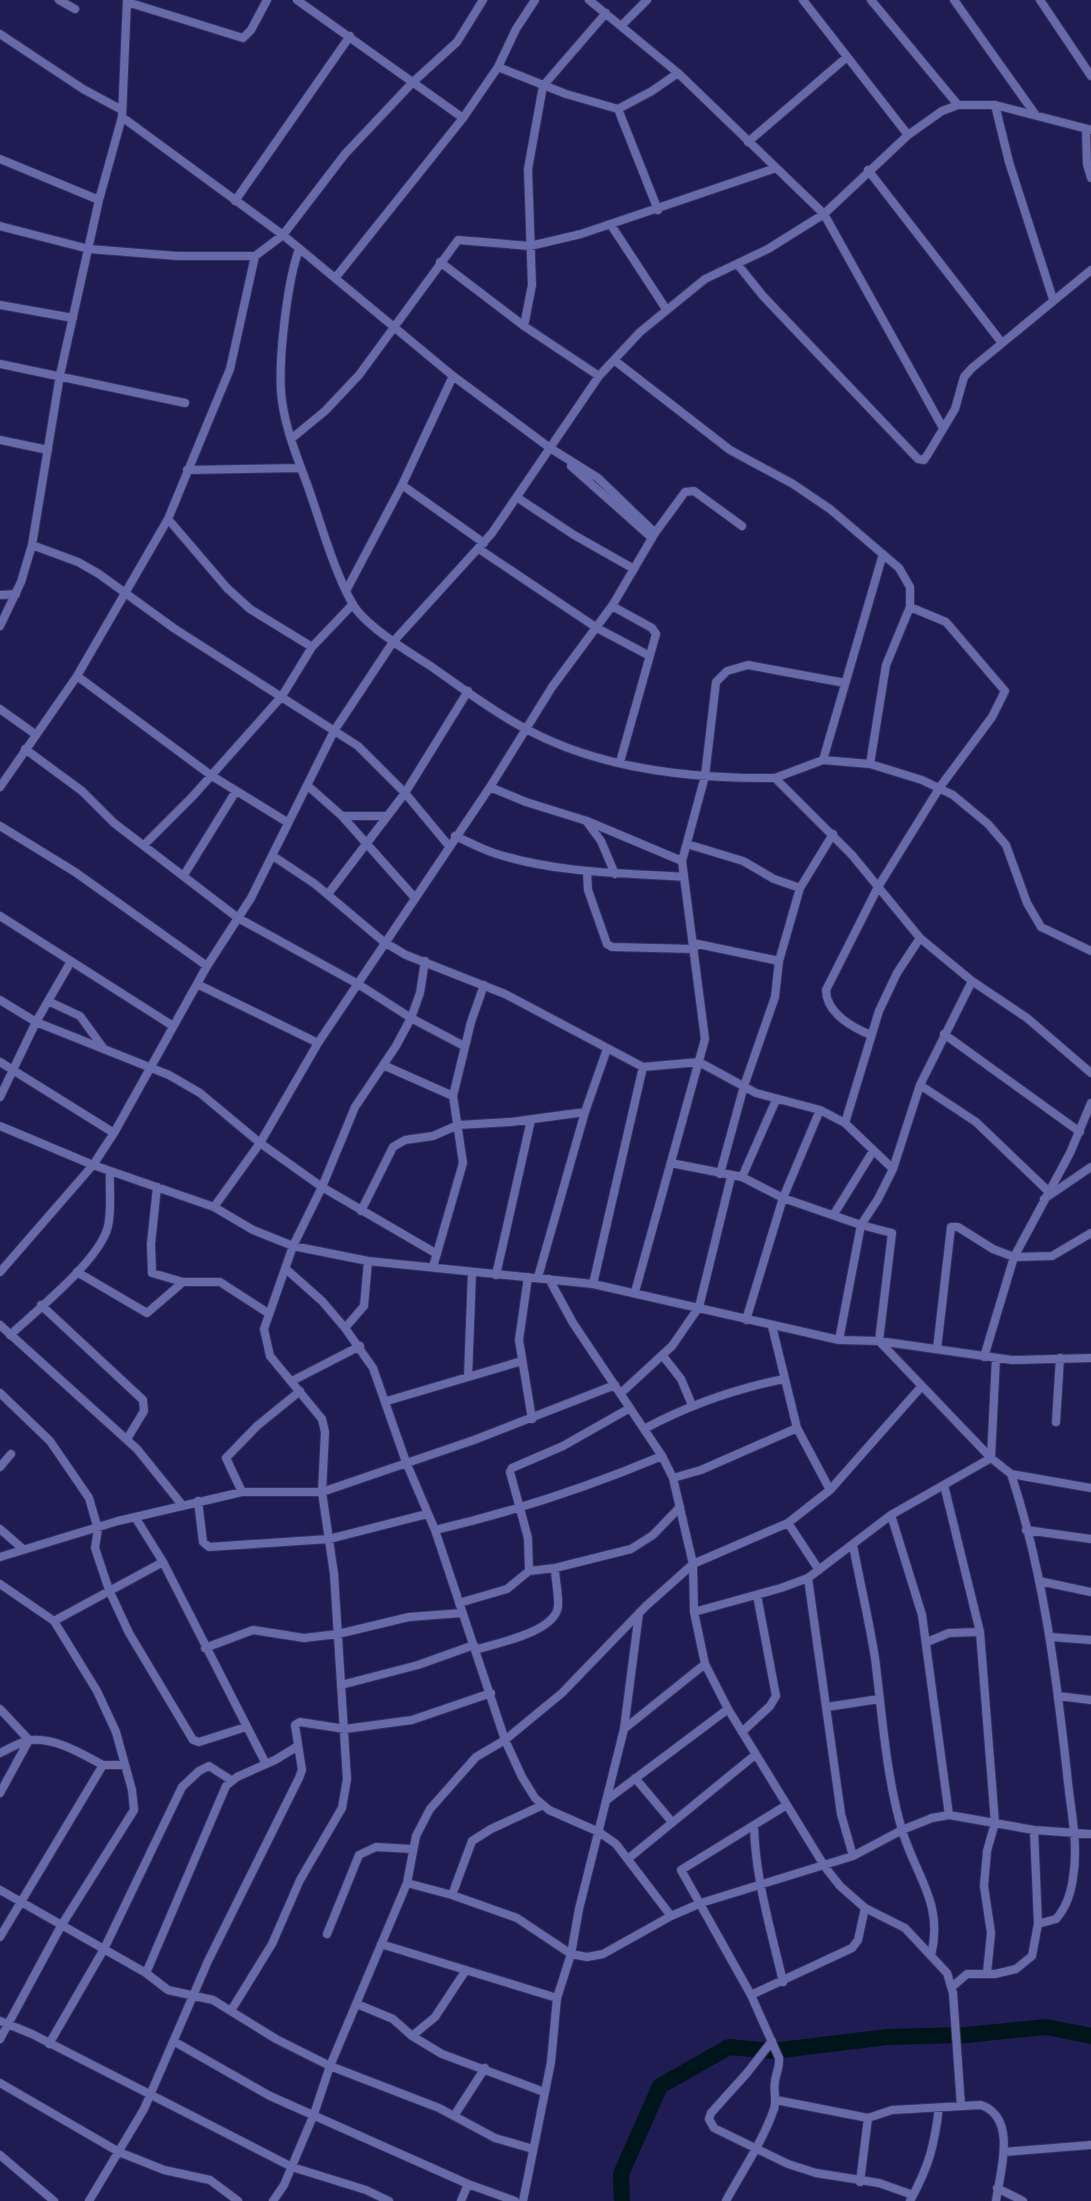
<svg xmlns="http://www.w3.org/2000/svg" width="1091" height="2201" font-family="Figtree,sans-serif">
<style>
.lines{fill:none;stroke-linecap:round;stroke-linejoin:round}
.river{stroke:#00141b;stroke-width:16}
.minor-casing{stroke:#39305e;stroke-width:10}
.minor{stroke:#676aa9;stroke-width:8}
</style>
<rect width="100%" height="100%" fill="#1f1b53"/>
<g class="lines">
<path class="river" d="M 622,2201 L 621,2174 L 660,2086 L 729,2047 L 773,2051 L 887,2037 L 966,2035 L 1046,2027 L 1091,2036"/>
<g class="minor-casing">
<path id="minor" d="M 59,0 L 75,9
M 297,0 L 463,118
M 589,0 L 678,73 L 824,214 L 943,428
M 803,0 L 908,135
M 871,0 L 958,105
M 954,0 L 1035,114
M 1040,0 L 1091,76
M 127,2 L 243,38 L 251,30 L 267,0
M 621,26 L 647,0
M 0,34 L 83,89 L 122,110
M 498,67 L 566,94 L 618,109 L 652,91 L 678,73
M 995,105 L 1009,162 L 1053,299
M 618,109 L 658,210
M 122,117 L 283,235 L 453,376 L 550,448 L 598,478 L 655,533
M 1086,129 L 1087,164 L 1091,178
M 748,142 L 847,57
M 0,159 L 99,200
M 868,170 L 1002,343
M 235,201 L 350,36
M 611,225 L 666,309
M 0,226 L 89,249 L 177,256 L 255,256 L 283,235 L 345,154 L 413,82 L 457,42 L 483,0
M 299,249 C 287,283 277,366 282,401 C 286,430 297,457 307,484 C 321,523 332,566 352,603 C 364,625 407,651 429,665 C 461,687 493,712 528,730 C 601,769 693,779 775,778 L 852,855 L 920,938 L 972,981 L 1027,1018 L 1091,1073
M 440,262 L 524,326 L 599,376
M 738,265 L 763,296 L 918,459 L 924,460 L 928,454 L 955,409 L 964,377 L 972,368 L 1091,270
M 336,277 L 463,118 L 498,67 L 516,29 L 535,0
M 0,305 L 73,318
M 524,326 L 532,285 L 528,169 L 543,86 L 606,13
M 614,360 L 730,450 L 793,484 L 830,509 L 899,568 L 910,587 L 910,607 L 886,665 L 870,764
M 0,364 L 185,403
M 291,439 L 325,411 L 359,375 L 458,240 L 530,246 L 581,234 L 776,168
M 0,440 L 48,450
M 571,466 L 652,538
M 187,470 L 301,468
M 402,485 L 484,543
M 518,498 L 574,535 L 634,569
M 168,519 L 227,588 L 250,609 L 312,647
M 32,545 L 78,562 L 99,574 L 175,629 L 358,746 L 405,793 L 449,846
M 479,549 L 597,628 L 648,655
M 347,589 L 402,485 L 453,376
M 0,595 L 16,594
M 612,606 L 652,628 L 656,634 L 620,762
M 0,626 L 21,582 L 32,545 L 60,375 L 99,200 L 122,117 L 127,0
M 77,676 L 212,776 L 287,822
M 0,709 L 35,734
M 25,749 L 82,791 L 114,823 L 238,918 L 358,984 L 411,1018 L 464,1046
M 823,760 L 883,554
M 775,778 L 823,760 L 870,764 L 922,780 L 953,795 L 988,824 L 1006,845 L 1027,903 L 1041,927 L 1091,951
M 308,786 L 342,816 L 415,898
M 0,787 L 77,676 L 168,519 L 230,369 L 255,256
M 490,787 L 526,802 L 587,821 L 682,861
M 342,816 L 387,816
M 587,822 L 601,841 L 615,874
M 0,826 L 75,872 L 207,966
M 455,836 C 469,842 483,850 497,854 C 557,873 622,873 684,877
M 687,844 L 743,861 L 774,879 L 800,888 L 833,834
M 144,845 L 193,796 L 282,696 L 312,647 L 353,604
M 273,856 L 315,884 L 384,942 L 406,955 L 505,994 L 643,1067
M 587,871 L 588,890 L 607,944 L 612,947 L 694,949
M 184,875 L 236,791
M 328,894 L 405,793 L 468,691
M 0,916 L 173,1026
M 920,938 L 897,973 L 879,1011 L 845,1123 L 893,1169 L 878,1199 L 861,1225 L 892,1233 L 879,1341 L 991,1458 L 1011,1474 L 1091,1488
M 693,943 L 779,961
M 197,984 L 318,1043
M 0,1000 L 36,1022 L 169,1075 L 200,1093 L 260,1143 L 322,1187 L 437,1254
M 48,1001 L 80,1016 L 104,1049
M 944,1034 L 1080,1132
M 871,1035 C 853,1028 826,1013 826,990 L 878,887 L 940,787 L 992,717 L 1005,691 L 946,622 L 910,607
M 0,1062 L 114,1133
M 383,1065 L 453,1096
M 920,1085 L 976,1122 L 1048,1191
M 0,1097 L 36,1022 L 70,963
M 0,1126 L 93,1165 L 214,1207 L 253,1230 L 293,1246 L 368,1261 L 593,1284 L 839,1340 L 879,1341 L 1012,1360 L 1091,1358
M 671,1163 L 742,1177 L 783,1198 L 861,1225 L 839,1340
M 893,1169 L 920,1085 L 972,981
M 720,1174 L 744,1086 L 775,997 L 779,961 L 800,888
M 742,1177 L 776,1100
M 157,1187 L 151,1244 L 152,1273 L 183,1282 L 220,1282 L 268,1313
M 1044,1199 L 1091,1167
M 214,1207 L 260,1143 L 318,1043 L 490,787 L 552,687 L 612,606 L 655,533 L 685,492 L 694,491 L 742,526
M 361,1211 L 393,1147 L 405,1140 L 433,1136 L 458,1125 L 511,1122 L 585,1112
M 834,1214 L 873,1151
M 433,1267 L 463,1163 L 453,1096 L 471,1022 L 484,985
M 286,1269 L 322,1301 L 345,1328 L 373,1368 L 406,1462 L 435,1530 L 505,1740 L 522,1777 L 535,1798 L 549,1810 L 599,1832 L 616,1844 L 671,1916
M 0,1272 L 93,1165 L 114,1133 L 207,966 L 251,898 L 334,731 L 393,642 L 492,533 L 599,376 L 640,332 L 705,279 L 768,249 L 824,214 L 908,135 L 942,111 L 958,105 L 995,105 L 1091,130
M 77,1272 L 147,1313 L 183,1282
M 496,1275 L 531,1120
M 528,1277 L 519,1340 L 532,1419
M 538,1277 L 585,1112 L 607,1049
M 549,1279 L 573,1323 L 662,1456 L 673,1478 L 693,1564 L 694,1612 L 705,1664 L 728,1709 L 825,1867 L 840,1886 L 865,1908 L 905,1928 L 947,1973 L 953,1993 L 961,2106
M 593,1284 L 643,1067 L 699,1062 L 756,1093 L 820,1110 L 845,1123
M 635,1292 L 705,1039 L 682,861 L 705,776 L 716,682 L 727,671 L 748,665 L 845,683
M 41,1305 L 143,1400 L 144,1411 L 127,1439
M 746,1320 L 783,1198 L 820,1110
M 0,1325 L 137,1449 L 183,1506
M 772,1326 L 797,1428 L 830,1490
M 345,1328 L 364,1306 L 368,1261
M 10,1335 C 36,1311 101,1259 108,1226 C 112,1209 109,1189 110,1171
M 937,1349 L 951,1227 L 958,1227 L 993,1249 L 1014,1257 L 1052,1256 L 1091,1233
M 663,1356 L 681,1379 L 692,1405
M 984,1357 L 1014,1257 L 1070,1153 L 1091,1103
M 468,1377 L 472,1272
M 292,1381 L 360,1346
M 0,1393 L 50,1441 L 89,1498 L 98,1529 L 95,1548 L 109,1590 L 129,1633 L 193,1740 L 199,1742 L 246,1727
M 621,1393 L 672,1346 L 699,1307 L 731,1177
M 387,1401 L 522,1361
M 1056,1422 L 1060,1358
M 644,1429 C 689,1405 734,1389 784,1379
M 0,1467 L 11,1454
M 1011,1474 C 1043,1570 1056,1673 1067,1773 C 1070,1808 1079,1842 1073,1878 C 1071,1892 1066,1908 1056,1919 L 1038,1924
M 673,1478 L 701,1470 L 797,1428
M 944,1485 L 980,1632 L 995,1823 L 987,1851 L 984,1886 L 991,1933 L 987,1973
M 242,1492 L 226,1458 L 257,1426 L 300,1391
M 198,1501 L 203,1542 L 209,1547 L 329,1539 L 427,1514
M 891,1515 L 922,1615 L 949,1815
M 135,1517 L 163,1562 L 266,1764
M 788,1523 L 819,1570
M 0,1529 L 23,1549
M 435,1530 C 513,1512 588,1487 662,1456
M 1026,1530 L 1091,1539
M 853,1545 C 860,1583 869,1620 875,1658 C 882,1713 886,1776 902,1830 C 916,1877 944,1903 931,1956
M 0,1557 L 118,1521 L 242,1492 L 322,1492 L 474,1440 L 615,1385
M 529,1571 L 528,1538 L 510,1472 L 512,1468 L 563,1446 L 630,1408
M 808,1578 L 841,1814 L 853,1856
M 1039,1581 L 1091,1592
M 0,1584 L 54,1621 L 97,1691 L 116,1732 L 132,1790 L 134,1810 L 61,1926 L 0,2039
M 459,1603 L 507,1589 L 529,1571 L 555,1568 L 631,1549 L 653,1535 L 680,1507
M 694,1612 L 781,1588 L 808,1578 L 891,1515 L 991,1458 L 996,1358
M 54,1621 L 163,1562
M 1050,1637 L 1091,1640
M 927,1642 L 949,1633 L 980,1632
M 205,1648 L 253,1630 L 304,1638 L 338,1634 L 409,1617 L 462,1613
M 475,1650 C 497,1643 556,1632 558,1606 C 559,1594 555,1580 555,1568
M 341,1685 L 418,1665 L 474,1645
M 1058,1696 L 1091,1700
M 827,1707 L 879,1699
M 0,1709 L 29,1740
M 624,1729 L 705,1664
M 742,1732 L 770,1706 L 776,1696 L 757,1595
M 0,1753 C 9,1749 21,1741 31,1740 C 57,1738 82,1754 103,1765
M 635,1778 L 672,1822
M 0,1793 L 29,1740
M 608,1799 L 728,1709
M 754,1825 C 755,1878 771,1930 783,1982
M 629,1858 L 755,1755
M 407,1883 L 452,1895 L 517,1918 L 571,1954 L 587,1957 L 603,1954 L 671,1916 L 701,1903 L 853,1856 L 902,1830 L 932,1818 L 949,1815 L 1034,1830 L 1091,1834
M 0,1890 L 146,1973 L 168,1990 L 213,2000 L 276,2039 L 330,2066 L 439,2108 L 495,2138 L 533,2149
M 452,1895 L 472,1841 L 491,1829 L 543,1805
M 327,1934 L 359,1855 L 376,1847 L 412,1849
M 0,1937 L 103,1765 L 124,1765
M 381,1944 L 557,1998
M 146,1973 L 226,1786 L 237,1777 L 275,1760 L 298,1746
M 952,1987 L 967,1974 L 995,1974 L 1016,1969 L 1032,1956 L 1038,1924 L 1034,1830
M 751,1995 L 852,1948 L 858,1940 L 865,1908
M 357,2004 L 393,2019 L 412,2036 L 442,2054 L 544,2092
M 232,2009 L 272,1944 L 300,1880 L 342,1808 L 347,1779 L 334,1574 L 322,1492 L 325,1432 L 322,1419 L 270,1356 L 264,1329 L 293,1246 L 322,1187 L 355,1107 L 396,1046 L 411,1018 L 420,993 L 425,961
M 0,2021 L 32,2034 L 292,2167 L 366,2190 L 389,2201
M 412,2036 L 435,2017 L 466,1970
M 772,2041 L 747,2073 L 711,2113 L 709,2119 L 714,2128 L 788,2164 L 816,2173 L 879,2183 L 913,2195
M 175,2042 L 270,2096 L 468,2184 L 515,2201
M 49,2044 L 104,1949 L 182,1787 L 199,1771 L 209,1766 L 231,1780
M 0,2083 L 119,2152 L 164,2170 L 210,2180 L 238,2201
M 776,2100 L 868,2118 L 892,2110 L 981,2105 C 1018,2118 1000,2172 996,2201
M 454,2116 L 485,2068
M 1004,2152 L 1091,2145
M 0,2155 L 54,2201
M 860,2182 L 868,2118
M 997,2188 L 1023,2201
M 89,2201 L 144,2109 L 208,1961 L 299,1778 L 302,1770 L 295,1725 L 300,1722 L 345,1729 L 412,1720 L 491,1693
M 273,2201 L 284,2185 L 314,2114 L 330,2066 L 407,1883 L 416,1836 L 430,1809 L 476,1757 L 505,1740 L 562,1693 L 646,1606 L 693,1564 L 788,1523 L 830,1490 L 921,1387
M 461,2201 L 468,2184
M 523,2201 L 551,2062 L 557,1998 L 571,1954 L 579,1909 L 624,1729 L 639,1613
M 726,2201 C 742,2171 763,2141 774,2109 C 777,2099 773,2091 775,2081 C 776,2073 780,2067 779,2058 L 751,1995 L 681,1870 L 785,1806
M 910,2201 C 929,2166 934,2147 939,2108"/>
</g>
<use href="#minor" class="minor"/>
</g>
</svg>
